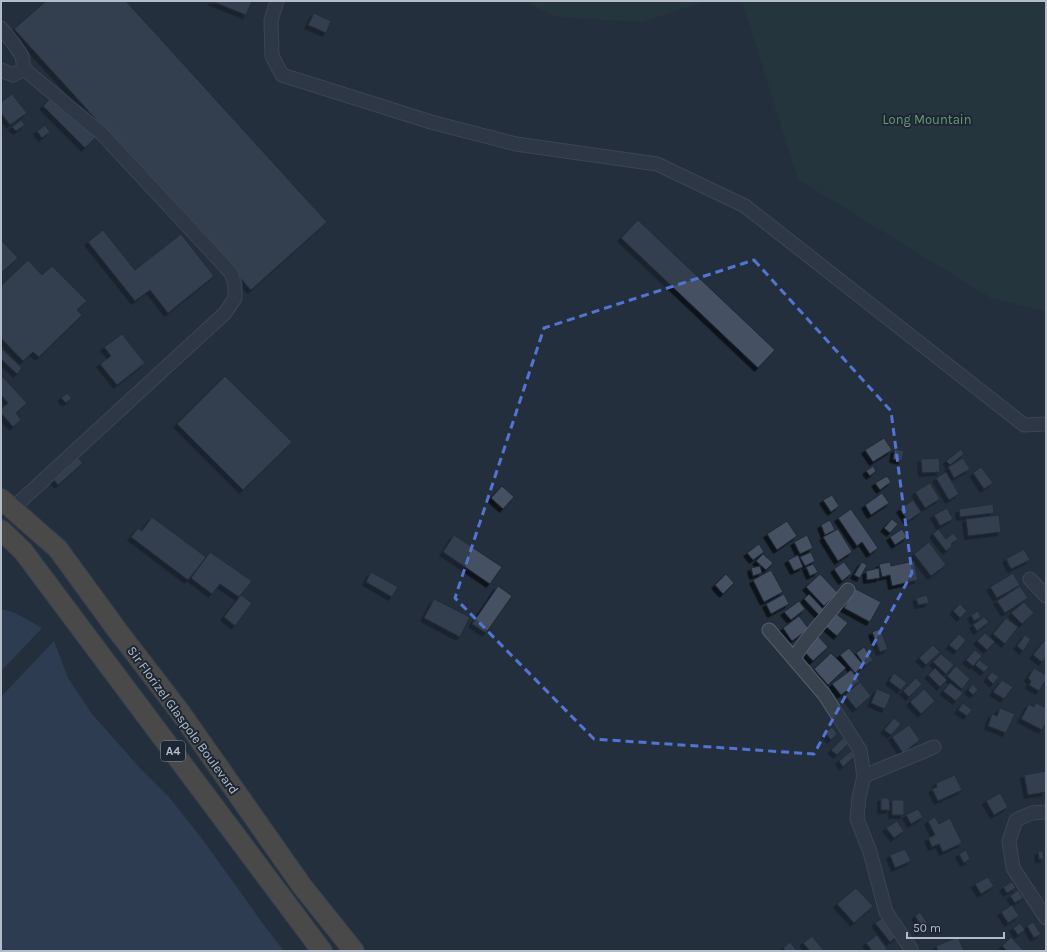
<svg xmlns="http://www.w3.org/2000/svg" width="1047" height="952" font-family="Karla,sans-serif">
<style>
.green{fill:#263c3f}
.water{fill:#394c67}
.pier{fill:#242f3e}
.building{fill:#455162;stroke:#1f2835;filter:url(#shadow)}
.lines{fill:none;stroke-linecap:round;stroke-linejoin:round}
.minor-casing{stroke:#565f6c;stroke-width:15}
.highway-casing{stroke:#434c59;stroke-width:22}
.minor{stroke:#38414e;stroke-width:13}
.highway{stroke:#746855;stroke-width:20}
.marked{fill:none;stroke:#5274d3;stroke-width:3;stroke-dasharray:8 5;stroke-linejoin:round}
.labels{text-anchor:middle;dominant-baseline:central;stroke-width:4;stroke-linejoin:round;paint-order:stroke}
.shield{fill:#1d2633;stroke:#878f9c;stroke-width:1}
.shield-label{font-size:12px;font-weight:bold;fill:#b4bcc9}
.park-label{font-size:13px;fill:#6b9a76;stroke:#1d2633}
.street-label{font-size:13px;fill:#b4bcc9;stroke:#1d2633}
</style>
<defs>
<filter id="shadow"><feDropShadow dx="-3.5" dy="3.5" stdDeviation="0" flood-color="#0009"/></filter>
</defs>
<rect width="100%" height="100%" fill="#242f3e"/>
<path class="green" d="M 523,1 L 707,1 L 641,22 L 557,17 Z
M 742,1 L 1046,1 L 1046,311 L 991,298 L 798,179 Z"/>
<path class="water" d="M 1,609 L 15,613 L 42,628 L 54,641 L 68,678 L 92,714 L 138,766 L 168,796 L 203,840 L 266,928 L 284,951 L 1,951 Z"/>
<path class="pier" d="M 42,628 L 54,641 L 1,697 L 1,671 Z"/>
<path class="building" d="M 46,1 L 126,1 L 327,222 L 251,290 L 14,29 Z
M 211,1 L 252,1 L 246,15 Z
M 314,13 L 331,21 L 326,33 L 308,25 Z
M 12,94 L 27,113 L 10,125 L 1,113 L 1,102 Z
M 54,95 L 96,137 L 85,148 L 43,106 Z
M 21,120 L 25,125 L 16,131 L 12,127 Z
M 45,125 L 50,132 L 42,138 L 37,131 Z
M 638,220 L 775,350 L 758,368 L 621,238 Z
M 103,230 L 135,270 L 181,234 L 214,276 L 168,313 L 150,290 L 135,301 L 88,242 Z
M 1,240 L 18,258 L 1,273 Z
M 28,260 L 42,275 L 52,266 L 87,301 L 77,310 L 82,315 L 39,357 L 33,352 L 23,361 L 1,338 L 1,286 Z
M 122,334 L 145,363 L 117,385 L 100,364 L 111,356 L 104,347 Z
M 1,348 L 22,368 L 17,374 L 1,359 Z
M 1,375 L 27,403 L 16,413 L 21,420 L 13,427 L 1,413 L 1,409 L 8,403 L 1,395 Z
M 225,376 L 292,442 L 243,490 L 177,424 Z
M 67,393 L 72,398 L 66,403 L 61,398 Z
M 884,438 L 892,450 L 873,462 L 865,450 Z
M 895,449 L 904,451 L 902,461 L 893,459 Z
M 961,449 L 964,454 L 950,465 L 946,461 Z
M 77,457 L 83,463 L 58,485 L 52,478 Z
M 939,458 L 940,472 L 922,473 L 921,459 Z
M 963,458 L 970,469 L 954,478 L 948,467 Z
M 873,466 L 876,471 L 870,476 L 866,471 Z
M 981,467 L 993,483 L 984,489 L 973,473 Z
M 946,472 L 959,494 L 949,500 L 936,478 Z
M 887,476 L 891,482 L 880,490 L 875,483 Z
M 930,483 L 940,499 L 925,508 L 915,492 Z
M 502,486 L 514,497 L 503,509 L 491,498 Z
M 882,493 L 889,503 L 871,515 L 865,505 Z
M 832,495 L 839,506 L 831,512 L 823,500 Z
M 913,500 L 921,512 L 908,521 L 900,509 Z
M 993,504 L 994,513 L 960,517 L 959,509 Z
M 947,508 L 953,519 L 940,526 L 934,515 Z
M 851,509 L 878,548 L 870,554 L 862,542 L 857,546 L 838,518 Z
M 999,515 L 1001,532 L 968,536 L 966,519 Z
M 152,517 L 206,557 L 188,580 L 131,537 L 138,528 L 142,531 Z
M 892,519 L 898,524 L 890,533 L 884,528 Z
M 830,520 L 835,530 L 825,535 L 821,525 Z
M 787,521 L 797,536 L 777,550 L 767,534 Z
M 838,529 L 852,552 L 838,561 L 823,537 Z
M 902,529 L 907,537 L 895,545 L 890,537 Z
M 938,529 L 946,539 L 953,533 L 958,539 L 951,544 L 952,546 L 946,551 L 933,534 Z
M 454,535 L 502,567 L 490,584 L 443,552 Z
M 807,535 L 813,548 L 800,554 L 794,542 Z
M 929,542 L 946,565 L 931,576 L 914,554 Z
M 759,544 L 764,552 L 753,560 L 747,553 Z
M 1024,549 L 1030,560 L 1011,569 L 1006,559 Z
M 210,552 L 252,581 L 239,597 L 220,584 L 212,594 L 191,578 Z
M 811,552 L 815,561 L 805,566 L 800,557 Z
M 763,554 L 773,563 L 766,570 L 756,561 Z
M 798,555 L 803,567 L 794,571 L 788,560 Z
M 914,561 L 918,580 L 892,586 L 890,575 L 882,577 L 879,564 L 890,562 L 891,566 Z
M 844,562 L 852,573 L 842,581 L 834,569 Z
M 862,562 L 867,565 L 860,578 L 854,575 Z
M 813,564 L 818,572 L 810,576 L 806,567 Z
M 760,566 L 762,573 L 753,576 L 751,568 Z
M 879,568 L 880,578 L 867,580 L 866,571 Z
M 771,570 L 783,592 L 764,602 L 753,580 Z
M 371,572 L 398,587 L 392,597 L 366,582 Z
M 1013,573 L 1020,585 L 997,598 L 990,587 Z
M 726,574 L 734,583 L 723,594 L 715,585 Z
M 820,574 L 838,593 L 824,606 L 806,587 Z
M 498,586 L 512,596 L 486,633 L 472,624 Z
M 1020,586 L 1028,598 L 1005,613 L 997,601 Z
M 854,588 L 881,602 L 870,622 L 844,608 Z
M 784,594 L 789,604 L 771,614 L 766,604 Z
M 809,594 L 824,610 L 819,615 L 804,599 Z
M 241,595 L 252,603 L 235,626 L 224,617 Z
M 927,595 L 929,603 L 918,605 L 916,598 Z
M 434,599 L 470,617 L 460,637 L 424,618 Z
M 799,601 L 805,609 L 791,620 L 784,612 Z
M 1024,602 L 1034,613 L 1022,624 L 1011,613 Z
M 960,604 L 967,611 L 960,618 L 953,611 Z
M 978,611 L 981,617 L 974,621 L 971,615 Z
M 834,612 L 848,623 L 837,636 L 824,625 Z
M 799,616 L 809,629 L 792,641 L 783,628 Z
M 984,617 L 989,622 L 977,631 L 973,625 Z
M 1006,618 L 1018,627 L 1005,644 L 993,634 Z
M 880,629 L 888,649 L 880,652 L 872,632 Z
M 985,633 L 995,642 L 987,650 L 977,641 Z
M 959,634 L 966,640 L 957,651 L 949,645 Z
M 817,635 L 828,647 L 813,661 L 802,649 Z
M 1025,635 L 1031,639 L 1023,651 L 1017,646 Z
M 1044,641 L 1046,642 L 1046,657 L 1042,662 L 1033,655 Z
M 933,645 L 940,652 L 926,665 L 919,658 Z
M 864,647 L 873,660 L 865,666 L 856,653 Z
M 849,648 L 864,666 L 855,673 L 840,655 Z
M 975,650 L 982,656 L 973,666 L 966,660 Z
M 831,653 L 846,668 L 828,685 L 814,669 Z
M 941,654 L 954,665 L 946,674 L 933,662 Z
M 979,660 L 989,667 L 984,672 L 975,665 Z
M 956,666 L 970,679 L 962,689 L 947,676 Z
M 935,668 L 947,680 L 940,687 L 928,675 Z
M 1034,668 L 1046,675 L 1046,680 L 1039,691 L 1029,685 L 1031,681 L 1028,678 Z
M 851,670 L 860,681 L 841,695 L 832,684 Z
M 992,672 L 999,677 L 993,684 L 987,678 Z
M 894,673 L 907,683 L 901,690 L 889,681 Z
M 916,678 L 922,684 L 909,697 L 903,691 Z
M 1002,680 L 1013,687 L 1004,699 L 993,692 Z
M 860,682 L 871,696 L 856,709 L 845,695 Z
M 950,683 L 963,693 L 956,701 L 943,691 Z
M 973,684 L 978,690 L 973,695 L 968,690 Z
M 877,689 L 891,695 L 885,709 L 871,703 Z
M 924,689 L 935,701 L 921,714 L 910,702 Z
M 963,703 L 972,710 L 967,716 L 958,710 Z
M 1036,703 L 1046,708 L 1046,723 L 1042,730 L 1021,719 L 1029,704 L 1034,707 Z
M 1000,708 L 1015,714 L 1006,733 L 988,726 L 992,714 L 997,716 Z
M 894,718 L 901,724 L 891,735 L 884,730 Z
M 909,725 L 920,740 L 903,753 L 892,737 Z
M 832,727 L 837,734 L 831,740 L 825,733 Z
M 843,738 L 849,743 L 837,755 L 831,750 Z
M 851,751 L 855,756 L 843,767 L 839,761 Z
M 1046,771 L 1046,792 L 1028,795 L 1024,775 Z
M 955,775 L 962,790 L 938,801 L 932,789 L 937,787 L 936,783 Z
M 1000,793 L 1008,807 L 994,815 L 986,801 Z
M 881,798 L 889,798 L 890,810 L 881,810 Z
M 892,800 L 904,800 L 904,815 L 892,815 Z
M 918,809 L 923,817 L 911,824 L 906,815 Z
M 935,817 L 939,824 L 950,818 L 962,843 L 943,852 L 939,844 L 932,847 L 928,838 L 935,835 L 928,821 Z
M 897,821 L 904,831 L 894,838 L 886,828 Z
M 905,849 L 911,861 L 895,868 L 890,855 Z
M 966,850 L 970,859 L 964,863 L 959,854 Z
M 1038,851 L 1043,851 L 1044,859 L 1039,859 Z
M 988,877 L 994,886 L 981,894 L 975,884 Z
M 1012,882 L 1016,888 L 1007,893 L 1003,887 Z
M 856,888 L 873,906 L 854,923 L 837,904 Z
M 1018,890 L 1023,898 L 1015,903 L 1010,896 Z
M 1012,905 L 1019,916 L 1008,923 L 1001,912 Z
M 920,912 L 928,924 L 922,928 L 923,929 L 920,932 L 916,926 L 920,924 L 915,916 Z
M 884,917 L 899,935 L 890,942 L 875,923 Z
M 1033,922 L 1041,934 L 1034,938 L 1027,926 Z
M 1020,923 L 1025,930 L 1018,935 L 1013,928 Z
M 877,935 L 887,949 L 884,951 L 872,951 L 866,943 Z
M 812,936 L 824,951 L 810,951 L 803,943 Z
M 958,937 L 964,951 L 938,951 L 936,946 Z
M 1011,937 L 1024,951 L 1007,951 L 1002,946 Z
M 790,942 L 797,951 L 786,951 L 783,948 Z"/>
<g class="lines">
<g class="minor-casing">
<path id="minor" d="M 277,1 L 271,20 L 272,56 L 282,75 L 431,122 L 516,144 L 657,164 L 745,206 L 1024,425 L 1046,424
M 1,28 L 14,44 L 22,56 L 24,69 L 13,75 L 1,70
M 12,509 L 225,313 L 235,298 L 235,285 L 231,273 L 210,250 L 102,134 L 24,69
M 1030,579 L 1046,596
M 769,630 L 824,694 L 860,750 L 864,776 L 859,797 L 857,819 L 870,852 L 886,912 L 911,949
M 794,658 L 805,642 L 848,590
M 864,776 L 934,747
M 1046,812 L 1032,813 L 1016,820 L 1009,841 L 1013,868 L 1046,918"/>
</g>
<g class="highway-casing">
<path id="highway" d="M 1,499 L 58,549 L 117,630 L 180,712 L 302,886 L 354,951
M 1,530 L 23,551 L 322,951"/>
</g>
<use href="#minor" class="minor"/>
<use href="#highway" class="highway"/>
</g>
<path d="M0 0H1047V952H0ZM 754,260 L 891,411 L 912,573 L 814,754 L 594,739 L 455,598 L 544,328 Z" fill="#242f3e" fill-opacity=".55" fill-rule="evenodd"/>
<path class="marked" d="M 754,260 L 891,411 L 912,573 L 814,754 L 594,739 L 455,598 L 544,328 Z"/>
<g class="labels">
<rect class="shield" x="161" y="741" width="24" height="20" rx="3"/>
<g class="shield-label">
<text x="173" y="751">A4</text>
</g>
<g class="park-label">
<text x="927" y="119">Long Mountain</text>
</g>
<g class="street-label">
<text transform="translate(183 720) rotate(54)">Sir Florizel Glaspole Boulevard</text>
</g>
</g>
<rect width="1047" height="952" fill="none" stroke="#b4bcc9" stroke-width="4"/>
<path d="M907 932v6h97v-6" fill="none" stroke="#b4bcc9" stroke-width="2"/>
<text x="913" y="932" font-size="12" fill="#b4bcc9" stroke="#1d2633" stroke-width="3" paint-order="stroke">50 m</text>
</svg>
